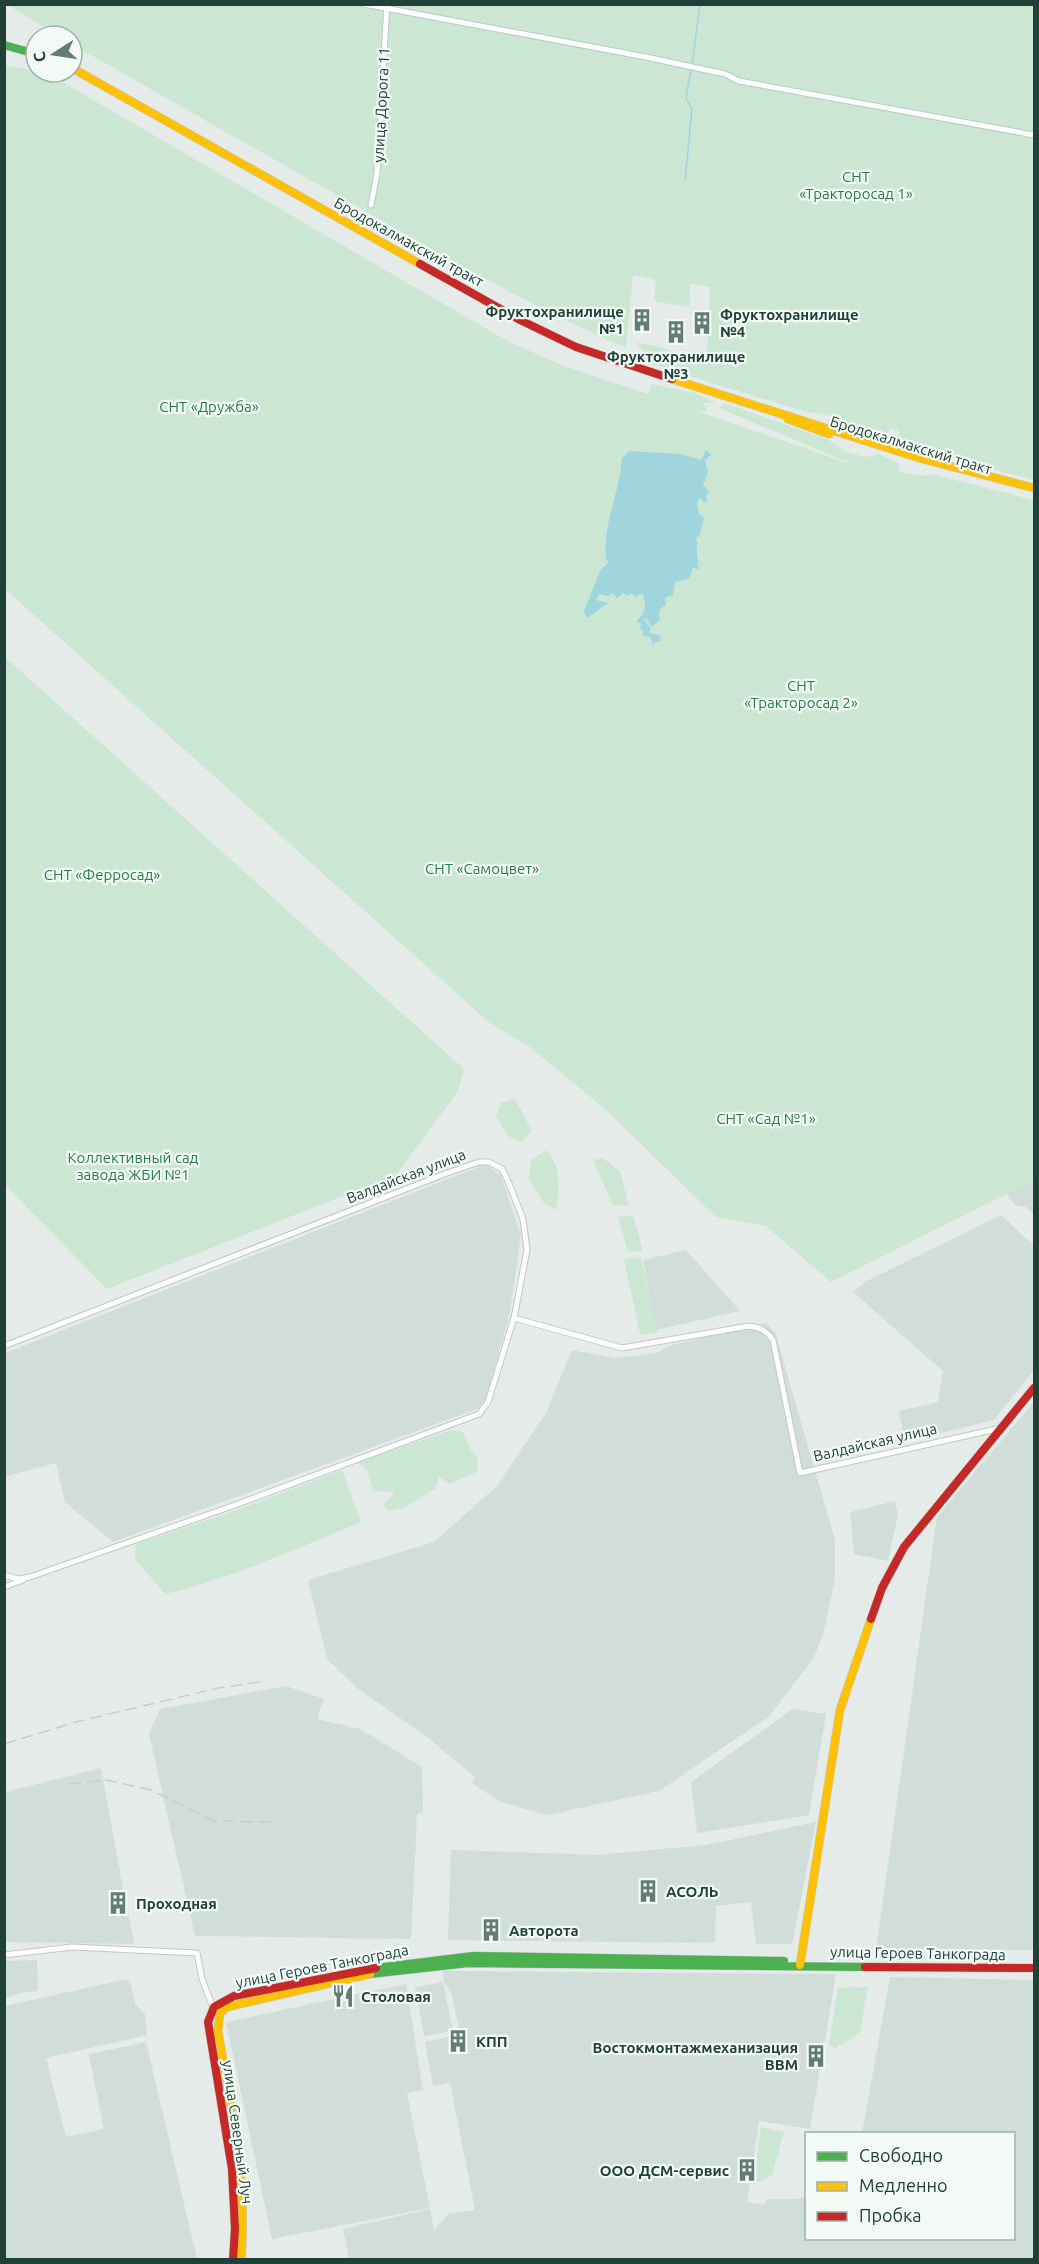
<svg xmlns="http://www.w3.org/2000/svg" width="1039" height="2264" font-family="Ubuntu,sans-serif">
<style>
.built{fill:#d1ddd8}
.green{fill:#cce6d4}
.water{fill:#a0d5de}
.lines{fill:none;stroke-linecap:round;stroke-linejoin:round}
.stream{stroke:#a0d5de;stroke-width:1.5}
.street-casing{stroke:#c1c8c5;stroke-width:7}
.fast-casing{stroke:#bfc9c5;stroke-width:9}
.slow-casing{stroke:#bfc9c5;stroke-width:9}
.jam-casing{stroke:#bfc9c5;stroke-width:9}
.street{stroke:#fbfcfc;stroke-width:5}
.fast{stroke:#4caf50;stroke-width:8}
.slow{stroke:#ffc107;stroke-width:8}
.jam{stroke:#c62828;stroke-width:8}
.rail{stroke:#c7ccca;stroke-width:1.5;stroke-dasharray:12 6;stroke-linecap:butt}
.labels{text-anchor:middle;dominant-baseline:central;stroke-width:4.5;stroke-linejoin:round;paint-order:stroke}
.street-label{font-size:15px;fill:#1f4138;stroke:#f3faf6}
.park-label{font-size:15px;fill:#257d48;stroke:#f3faf6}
.poi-label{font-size:15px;font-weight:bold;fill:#1f4138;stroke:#f3faf6;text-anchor:start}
</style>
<rect width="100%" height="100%" fill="#e4ebe8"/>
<path class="built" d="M 486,1164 L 501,1176 L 521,1235 L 510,1312 L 486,1399 L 477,1409 L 113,1542 L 65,1502 L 56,1463 L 5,1477 L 5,1353 Z
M 1034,1180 L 1034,1215 L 1026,1207 L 1015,1205 L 1006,1193 Z
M 1001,1215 L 1034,1246 L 1034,1370 L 994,1420 L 905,1442 L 899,1411 L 938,1402 L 943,1371 L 853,1292 L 865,1282 Z
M 686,1250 L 740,1311 L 656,1330 L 643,1260 Z
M 765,1323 L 775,1332 L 835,1540 L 835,1578 L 824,1632 L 813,1659 L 769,1716 L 659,1791 L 547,1815 L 499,1801 L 472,1783 L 475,1777 L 427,1737 L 357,1688 L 327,1659 L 308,1580 L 434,1542 L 497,1486 L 546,1413 L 572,1350 L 615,1358 L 656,1353 L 668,1346 Z
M 1034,1402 L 1034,1950 L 876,1949 L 937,1517 Z
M 895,1501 L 898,1515 L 888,1561 L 854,1554 L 850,1512 Z
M 286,1686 L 324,1699 L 317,1719 L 360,1729 L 422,1767 L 423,1811 L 417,1815 L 411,1939 L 195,1936 L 149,1734 L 160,1709 Z
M 793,1709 L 826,1714 L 809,1815 L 697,1833 L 691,1782 Z
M 101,1768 L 123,1888 L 120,1900 L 121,1904 L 127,1906 L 134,1944 L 5,1942 L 5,1792 Z
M 816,1822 L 792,1944 L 756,1944 L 751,1902 L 716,1906 L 715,1943 L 448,1940 L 451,1850 L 598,1855 L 706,1845 Z
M 37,1960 L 38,1990 L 9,1996 L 5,1999 L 5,1961 Z
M 443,1971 L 836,1974 L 810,2129 L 759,2121 L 747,2202 L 765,2205 L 766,2199 L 796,2199 L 806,2196 L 806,2238 L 1014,2238 L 1014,2134 L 862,2133 L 890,1977 L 1034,1980 L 1034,2259 L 349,2259 L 343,2229 L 430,2209 L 434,2230 L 448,2214 L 475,2210 L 450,2083 L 433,2086 L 425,2042 L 460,2034 L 451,1991 L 444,1983 Z
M 122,1980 L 130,1981 L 135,2004 L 145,2014 L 147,2035 L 46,2058 L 66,2137 L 104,2129 L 89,2056 L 90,2054 L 146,2042 L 197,2259 L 5,2259 L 5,2006 Z
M 443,1982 L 453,2031 L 424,2036 L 415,1987 Z
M 406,1984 L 423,2090 L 407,2093 L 430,2208 L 272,2239 L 226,2022 Z"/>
<path class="green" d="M 8,5 L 1034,5 L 1034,480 L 900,445 L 895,440 L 900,432 L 891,428 L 882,440 L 833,422 L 829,415 L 803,411 L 651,364 L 645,352 L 634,342 L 664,348 L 688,361 L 707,364 L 710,287 L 690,284 L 689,307 L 654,301 L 656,280 L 633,275 L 626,348 C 534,308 447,258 360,208 C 264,154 168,99 72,44 L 72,36 L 59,36 Z
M 4,65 L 47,73 L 509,342 L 562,365 L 648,394 L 652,384 L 695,393 L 716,403 L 703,403 L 708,412 L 694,410 L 859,467 L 719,408 L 724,403 L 829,440 L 846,452 L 866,457 L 879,454 L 899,464 L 899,472 L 924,476 L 931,474 L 1034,500 L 1034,1180 L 831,1282 L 766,1226 L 716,1217 L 605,1109 L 530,1047 L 491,1024 L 5,589 Z
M 5,657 L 464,1069 L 458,1091 L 396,1175 L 107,1289 L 5,1185 Z
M 515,1099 L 532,1131 L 522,1142 L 508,1136 L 496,1116 L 501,1103 Z
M 547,1150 C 562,1172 560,1184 556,1210 L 544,1203 L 529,1179 L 531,1160 Z
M 603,1158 L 620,1172 L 629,1205 L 613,1206 L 593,1159 Z
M 633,1216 L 643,1251 L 628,1252 L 618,1217 Z
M 641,1258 L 658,1333 L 640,1334 L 624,1259 Z
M 452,1430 L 463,1432 L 470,1449 L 478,1457 L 477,1472 L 449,1484 L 439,1477 L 435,1489 L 403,1508 L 389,1511 L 383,1505 L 395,1492 L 373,1491 L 368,1471 L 358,1462 Z
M 342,1470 L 361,1522 C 297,1548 232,1579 165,1594 L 135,1559 L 136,1544 L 240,1509 Z
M 868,1987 L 860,2033 L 835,2048 L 829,2045 L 838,1988 Z
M 761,2127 L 784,2132 L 772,2175 L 753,2185 Z"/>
<path class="water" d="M 706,450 L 711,455 L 705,460 L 708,472 L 703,485 L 710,493 L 706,495 L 707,501 L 705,503 L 700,498 L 697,502 L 699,514 L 704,518 L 699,537 L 695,537 L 697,540 L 697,558 L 701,562 L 697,561 L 699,569 L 693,568 L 689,579 L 675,582 L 673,595 L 665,598 L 666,605 L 660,609 L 659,617 L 661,619 L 652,627 L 646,619 L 644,620 L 651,628 L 649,633 L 660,636 L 660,642 L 655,642 L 653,646 L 651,638 L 643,635 L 643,630 L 640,629 L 641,624 L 636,621 C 646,614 647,602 642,593 L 636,597 L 631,593 L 628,596 L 623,593 L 617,598 L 613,593 L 609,596 L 599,594 L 596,600 L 608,603 L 587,618 L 584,611 L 601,569 L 609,562 L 606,560 C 602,525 620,492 622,458 L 630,451 L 681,454 L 701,460 Z"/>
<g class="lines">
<path class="stream" d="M 692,65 L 700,4
M 685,181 L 692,109 L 686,98 L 691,70"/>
<g class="street-casing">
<path id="street" d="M 364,4 L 646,57 L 725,74 L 739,81 L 1034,135
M 371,205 L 377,173 L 387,4
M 4,1346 L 447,1173 L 479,1162 L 489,1162 L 502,1169 L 508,1181 L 523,1219 L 527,1250 L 514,1318 L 622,1348 L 749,1326 C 761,1328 767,1331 773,1340 L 800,1473 L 1001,1428
M 4,1575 L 18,1579 L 30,1577 L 238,1504 L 479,1414 L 488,1402 L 514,1318
M 4,1587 L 23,1580
M 4,1955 L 72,1947 L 197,1953 L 202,1979 L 214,2010"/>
</g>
<g class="fast-casing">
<path id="fast" d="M 4,45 L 36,54
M 376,1968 L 473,1956 L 784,1961
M 370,1974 L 468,1963 L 865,1967"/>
</g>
<g class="slow-casing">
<path id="slow" d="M 72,68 L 420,264
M 672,379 L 919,458 L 1034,488
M 788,419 L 829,434
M 800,1965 L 840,1710 L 871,1619
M 241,2260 C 248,2182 231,2108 218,2031 L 220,2013 L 227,2007 L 370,1974"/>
</g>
<g class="jam-casing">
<path id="jam" d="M 420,264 L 520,320 L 576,347 L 672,379
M 871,1619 L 882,1588 L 904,1547 L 1034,1388
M 865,1967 L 1034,1968
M 233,2260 L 235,2229 L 232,2169 L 208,2022 L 214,2007 L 234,1996 L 376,1968"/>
</g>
<use href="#street" class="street"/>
<use href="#fast" class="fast"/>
<use href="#slow" class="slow"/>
<use href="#jam" class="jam"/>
<path class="rail" d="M 4,1744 L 76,1722 L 218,1688 L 266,1681
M 69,1784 L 107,1780 L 151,1790 L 214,1821 L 273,1822"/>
</g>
<defs>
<g id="building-bare" transform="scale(1.8)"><path d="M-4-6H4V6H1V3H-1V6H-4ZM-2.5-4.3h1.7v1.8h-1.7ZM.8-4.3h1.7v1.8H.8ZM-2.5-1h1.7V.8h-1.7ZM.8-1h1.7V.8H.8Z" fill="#647c76" stroke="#f3faf6" stroke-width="2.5" paint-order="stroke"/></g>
<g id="restaurant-bare" transform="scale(1.8)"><path d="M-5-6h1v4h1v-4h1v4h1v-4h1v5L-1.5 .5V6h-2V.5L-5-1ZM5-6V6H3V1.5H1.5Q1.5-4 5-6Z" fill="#647c76" stroke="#f3faf6" stroke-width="2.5" paint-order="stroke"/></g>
</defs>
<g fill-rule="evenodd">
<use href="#building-bare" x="642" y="320"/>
<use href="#building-bare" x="702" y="323"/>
<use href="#building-bare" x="676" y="332"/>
<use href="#building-bare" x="648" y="1891"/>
<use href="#building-bare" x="118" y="1903"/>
<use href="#building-bare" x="491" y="1930"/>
<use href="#restaurant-bare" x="343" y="1996"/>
<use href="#building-bare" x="458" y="2041"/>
<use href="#building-bare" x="816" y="2056"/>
<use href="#building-bare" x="747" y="2170"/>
</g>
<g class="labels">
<g class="street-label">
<text transform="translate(381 105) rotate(-87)">улица Дорога 11</text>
<text transform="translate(409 242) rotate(29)">Бродокалмакский тракт</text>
<text transform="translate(911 445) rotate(17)">Бродокалмакский тракт</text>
<text transform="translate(406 1176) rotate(-21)">Валдайская улица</text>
<text transform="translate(875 1442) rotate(-13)">Валдайская улица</text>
<text transform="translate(918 1953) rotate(1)">улица Героев Танкограда</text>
<text transform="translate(322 1966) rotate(-11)">улица Героев Танкограда</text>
<text transform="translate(238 2132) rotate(82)">улица Северный Луч</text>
</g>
<g class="park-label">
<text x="856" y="176">СНТ<tspan x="856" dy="17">«Тракторосад 1»</tspan></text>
<text x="209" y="406">СНТ «Дружба»</text>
<text x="801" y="685">СНТ<tspan x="801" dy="17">«Тракторосад 2»</tspan></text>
<text x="482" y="868">СНТ «Самоцвет»</text>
<text x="102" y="874">СНТ «Ферросад»</text>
<text x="766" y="1118">СНТ «Сад №1»</text>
<text x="133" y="1157">Коллективный сад<tspan x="133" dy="17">завода ЖБИ №1</tspan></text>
</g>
<g class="poi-label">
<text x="624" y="311" text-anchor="end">Фруктохранилище<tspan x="624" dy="17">№1</tspan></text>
<text x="720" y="314">Фруктохранилище<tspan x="720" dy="17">№4</tspan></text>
<text x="676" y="356" text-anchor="middle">Фруктохранилище<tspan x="676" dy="17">№3</tspan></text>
<text x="666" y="1891">АСОЛЬ</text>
<text x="136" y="1903">Проходная</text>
<text x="509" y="1930">Авторота</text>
<text x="361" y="1996">Столовая</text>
<text x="476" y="2041">КПП</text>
<text x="798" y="2047" text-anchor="end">Востокмонтажмеханизация<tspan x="798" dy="17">ВВМ</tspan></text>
<text x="729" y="2170" text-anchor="end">ООО ДСМ-сервис</text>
</g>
</g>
<rect width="1039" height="2264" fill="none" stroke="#1f4138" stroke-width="12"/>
<rect x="805" y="2132" width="210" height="108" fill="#f3faf6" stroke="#9eb0aa" stroke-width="1.5"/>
<rect x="817" y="2152" width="30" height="9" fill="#4caf50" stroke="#9eb0aa" stroke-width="1.5"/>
<text x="859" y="2162" font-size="18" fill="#1f4138">Свободно</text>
<rect x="817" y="2182" width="30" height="9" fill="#ffc107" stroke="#9eb0aa" stroke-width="1.5"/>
<text x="859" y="2192" font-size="18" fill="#1f4138">Медленно</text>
<rect x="817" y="2212" width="30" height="9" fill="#c62828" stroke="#9eb0aa" stroke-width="1.5"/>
<text x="859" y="2222" font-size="18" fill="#1f4138">Пробка</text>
<g transform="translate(54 54) rotate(258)"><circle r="28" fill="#f3faf6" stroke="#9eb0aa" stroke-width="1.5"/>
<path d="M0-4.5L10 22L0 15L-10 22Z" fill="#647c76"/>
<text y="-9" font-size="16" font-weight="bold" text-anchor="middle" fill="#1f4138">С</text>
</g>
</svg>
